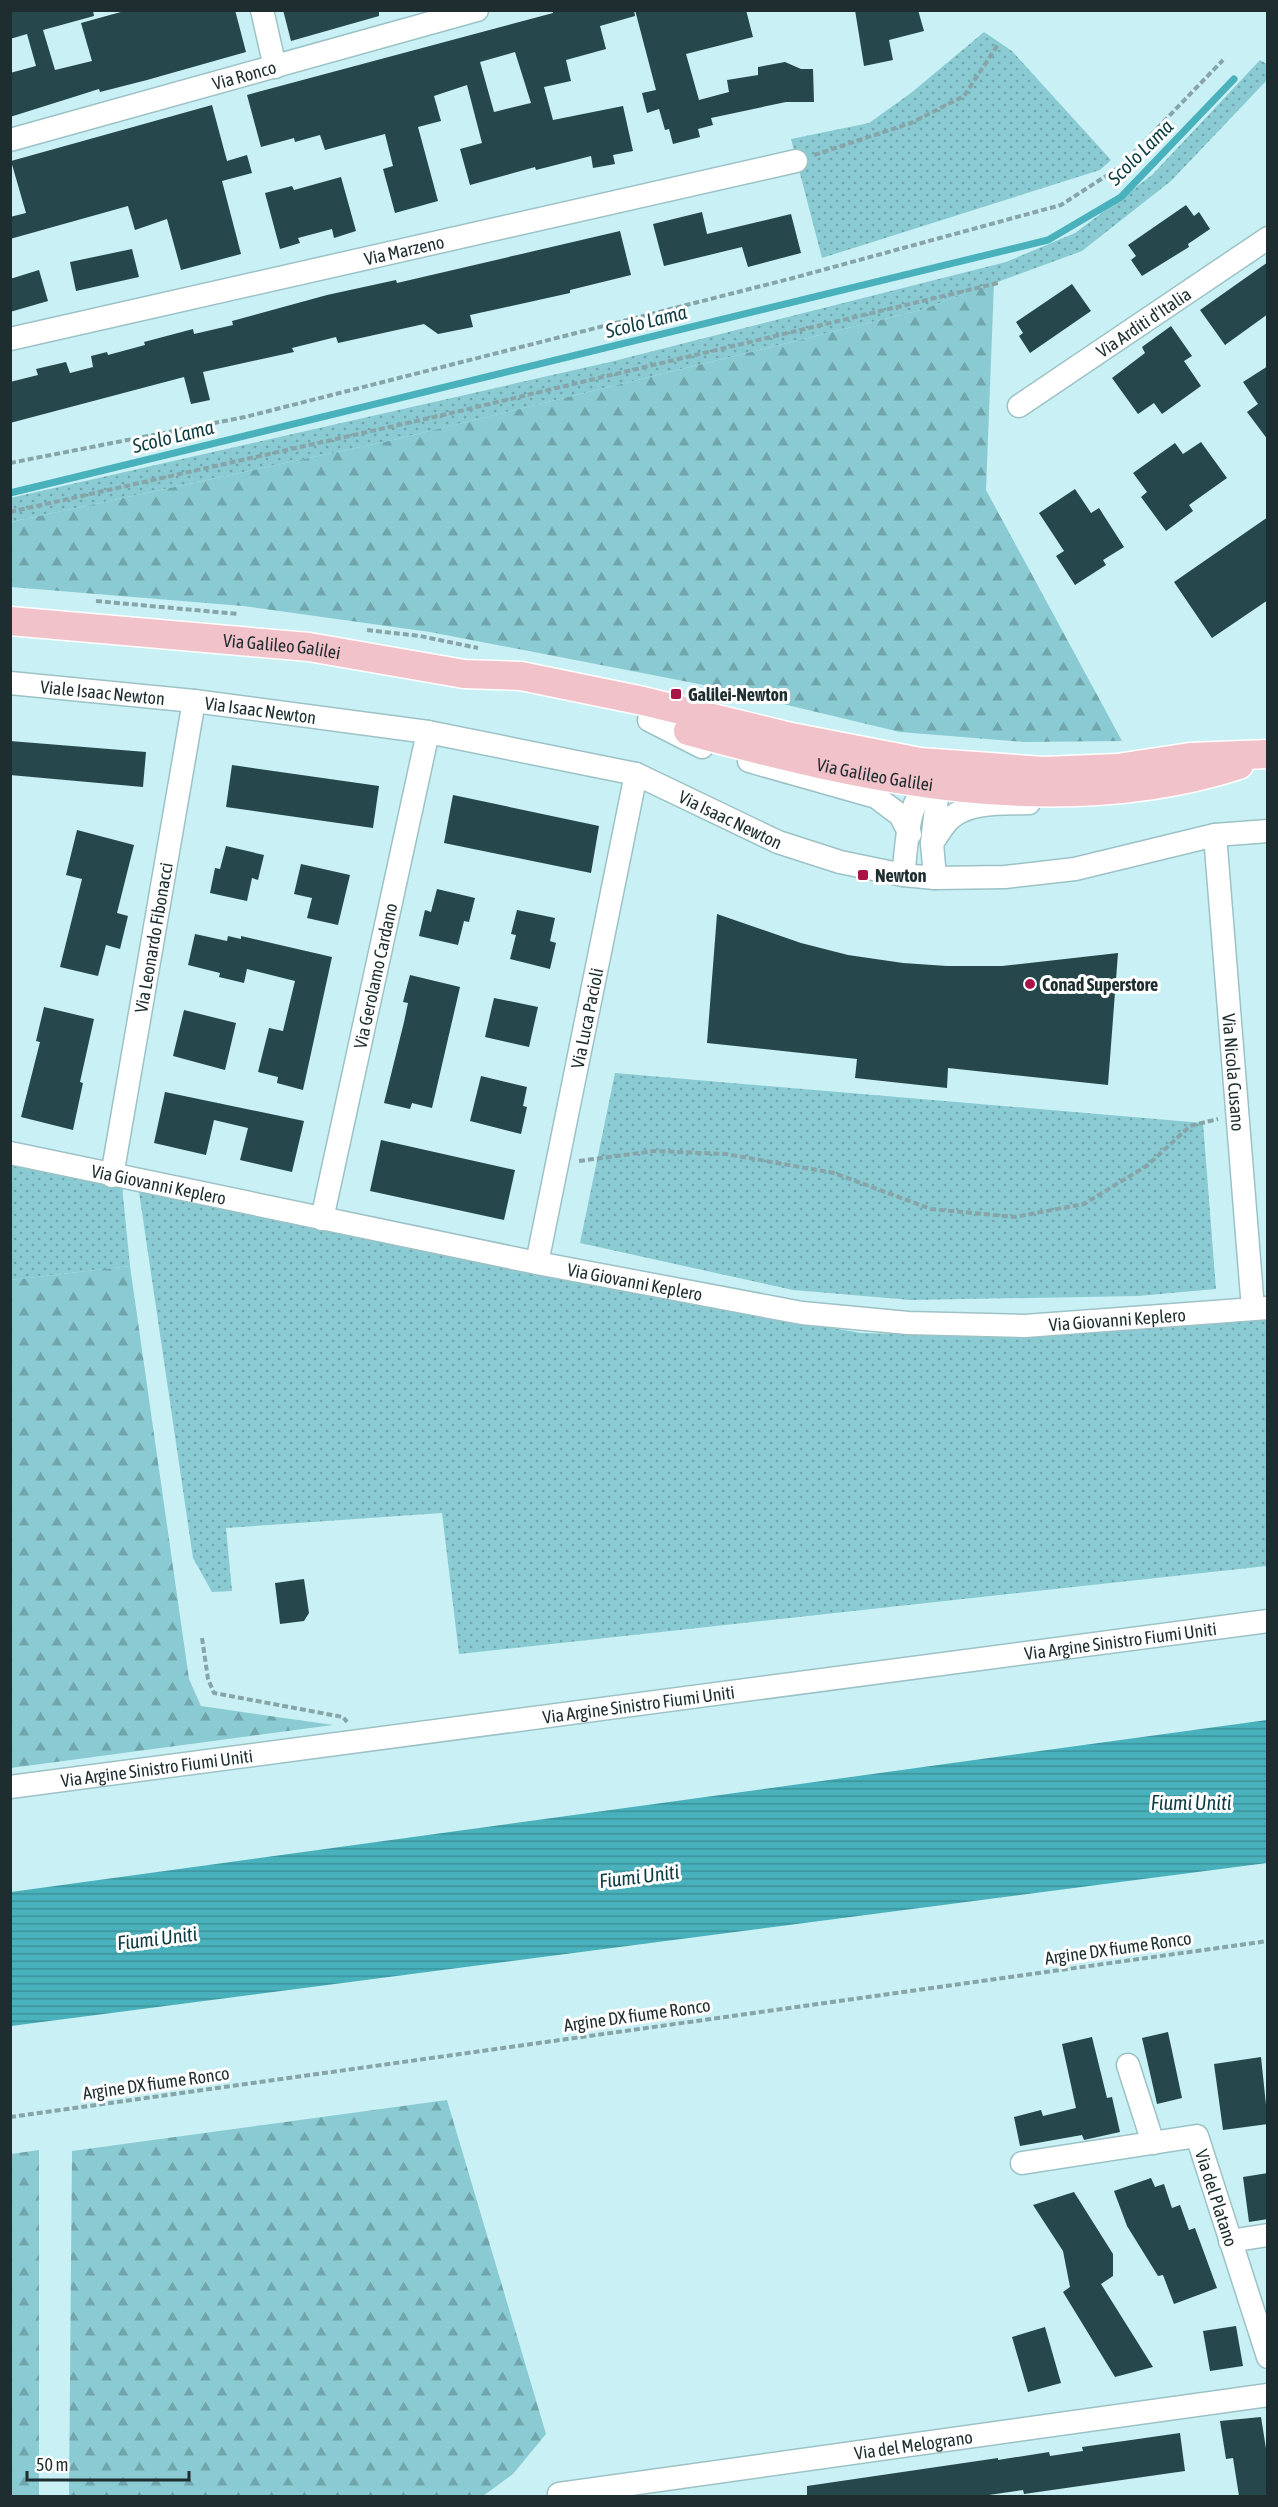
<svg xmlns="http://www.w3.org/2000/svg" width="1278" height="2507" font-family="'Asap Condensed',sans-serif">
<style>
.green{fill:url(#green-dots)}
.forest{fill:url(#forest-firs)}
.water{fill:url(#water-rules)}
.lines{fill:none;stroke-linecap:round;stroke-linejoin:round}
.stream{stroke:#49b1bc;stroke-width:7}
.building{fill:#26484c;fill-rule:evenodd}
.minor-casing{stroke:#9cc2c6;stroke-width:25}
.major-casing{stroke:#fff;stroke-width:31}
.path{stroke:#87a5a8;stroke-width:4;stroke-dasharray:6 3;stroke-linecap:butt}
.minor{stroke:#fff;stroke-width:22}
.major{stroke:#f1c2ca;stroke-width:28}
.poi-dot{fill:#a91446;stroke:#fff;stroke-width:2}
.labels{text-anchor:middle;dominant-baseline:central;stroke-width:6;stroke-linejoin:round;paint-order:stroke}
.street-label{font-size:18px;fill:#1e2d2f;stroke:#fff}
.poi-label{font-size:18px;font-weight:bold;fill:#1e2d2f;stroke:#fff;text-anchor:start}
.water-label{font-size:20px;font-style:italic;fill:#0c3d42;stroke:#fff}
</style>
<defs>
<pattern id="green-dots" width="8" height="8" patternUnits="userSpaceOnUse" patternTransform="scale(1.5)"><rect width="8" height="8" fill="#8acbd3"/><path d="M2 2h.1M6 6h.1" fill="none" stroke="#70a5ac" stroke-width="1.8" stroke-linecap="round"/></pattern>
<pattern id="forest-firs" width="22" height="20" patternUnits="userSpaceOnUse" patternTransform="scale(1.5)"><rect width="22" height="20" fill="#8acbd3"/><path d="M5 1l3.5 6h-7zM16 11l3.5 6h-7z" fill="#70a5ac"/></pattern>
<pattern id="water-rules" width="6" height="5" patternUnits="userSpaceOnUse" patternTransform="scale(1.5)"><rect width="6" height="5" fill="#49b1bc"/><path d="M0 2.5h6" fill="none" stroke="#3c9099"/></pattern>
</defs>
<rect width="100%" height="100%" fill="#c9f0f4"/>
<path class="green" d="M 984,32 L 1012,51 L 1111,160 L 1100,170 L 822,258 L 791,139 L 869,123 L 911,93 Z
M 1260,60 L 1267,64 L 1267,80 L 1171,181 L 1082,251 L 921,310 L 393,440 L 11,522 L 10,498 L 610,362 L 1006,262 L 1075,233 L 1152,175 Z
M 615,1073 L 1203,1123 L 1216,1289 L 1138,1296 L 911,1300 L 793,1290 L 580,1243 Z
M 10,1162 L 122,1186 L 130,1266 L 11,1280 Z
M 139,1192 L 541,1276 L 861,1333 L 1015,1337 L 1267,1319 L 1267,1566 L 459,1654 L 442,1513 L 226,1528 L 232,1591 L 212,1592 L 193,1558 Z"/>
<path class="forest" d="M 994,283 L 986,490 L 1122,741 L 1024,742 L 900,732 L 699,684 L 430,632 L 243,606 L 11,587 L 11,522 L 393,440 L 921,310 Z
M 130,1266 L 189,1679 L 201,1706 L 333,1725 L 11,1768 L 11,1280 Z
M 447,2100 L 546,2434 L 513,2474 L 483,2496 L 69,2496 L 72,2151 Z
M 39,2150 L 39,2496 L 11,2496 L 11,2154 Z"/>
<path class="water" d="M 1267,1720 L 1267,1863 L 11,2026 L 11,1892 Z"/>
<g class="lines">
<path class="stream" d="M 10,493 L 1048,240 L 1121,197 L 1234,79"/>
</g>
<path class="building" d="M 10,10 L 93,10 L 94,16 L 43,30 L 55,70 L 92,61 L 81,23 L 128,10 L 235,10 L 246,52 L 147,80 L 100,92 L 99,89 L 10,117 L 10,73 L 36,66 L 27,34 L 10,39 Z
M 283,10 L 379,10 L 379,16 L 291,41 Z
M 552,10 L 634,10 L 635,16 L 600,26 L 606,49 L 566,60 L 571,81 L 544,87 L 553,120 L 623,106 L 633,151 L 613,155 L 615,164 L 593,168 L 591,156 L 536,170 L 535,167 L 470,185 L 460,149 L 482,143 L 467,85 L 434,96 L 441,121 L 418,127 L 438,201 L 395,213 L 383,169 L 393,166 L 385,134 L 325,150 L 320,135 L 295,142 L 294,138 L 261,147 L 247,95 L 553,13 ZM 515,52 L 531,103 L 494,112 L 480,62 Z
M 635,10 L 746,10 L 753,37 L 686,54 L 699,100 L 729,92 L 727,80 L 758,75 L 758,67 L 785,62 L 801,69 L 813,69 L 814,102 L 786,102 L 711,118 L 713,125 L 698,129 L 700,137 L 673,144 L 669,129 L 665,130 L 659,109 L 647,113 L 642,93 L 656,90 Z
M 855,10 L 918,10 L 924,31 L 889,40 L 893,60 L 864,66 Z
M 212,105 L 227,161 L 247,155 L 252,173 L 222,181 L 241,254 L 181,270 L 167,219 L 135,230 L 128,206 L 10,239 L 10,217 L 26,213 L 11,161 Z
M 341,177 L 356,231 L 334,238 L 332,229 L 298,238 L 300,243 L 280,249 L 265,193 L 292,186 L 294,190 Z
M 1186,205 L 1194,216 L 1199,212 L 1210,229 L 1188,244 L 1189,247 L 1142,276 L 1131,260 L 1136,256 L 1128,245 Z
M 702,212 L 707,234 L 791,214 L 801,253 L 748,267 L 742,247 L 664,266 L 653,224 Z
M 620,231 L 631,275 L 570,290 L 570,293 L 470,315 L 473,327 L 438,334 L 424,324 L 338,343 L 336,337 L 292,348 L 294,352 L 203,372 L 210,400 L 191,404 L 184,377 L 10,423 L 10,382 L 38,375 L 36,369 L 66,362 L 70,373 L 93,367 L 91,356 L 107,352 L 108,355 L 145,345 L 144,342 L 193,329 L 194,334 L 233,325 L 232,321 L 327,295 L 396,280 L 397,283 Z
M 132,249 L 139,277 L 76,291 L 70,262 Z
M 1268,262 L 1268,314 L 1225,345 L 1200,310 Z
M 39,270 L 48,301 L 10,312 L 10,279 Z
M 1072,284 L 1091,311 L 1030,353 L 1019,336 L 1023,333 L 1016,322 Z
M 1171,326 L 1192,356 L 1184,361 L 1201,386 L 1162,414 L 1154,403 L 1138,414 L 1112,378 L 1145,353 L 1142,347 Z
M 1268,366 L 1268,440 L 1247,412 L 1258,404 L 1243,382 Z
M 1201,442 L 1227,478 L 1189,505 L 1193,511 L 1166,531 L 1141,497 L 1147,492 L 1133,473 L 1175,443 L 1183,454 Z
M 1075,489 L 1091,513 L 1099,508 L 1124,547 L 1103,560 L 1106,565 L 1075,585 L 1056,556 L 1064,551 L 1039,513 Z
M 1268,517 L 1268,600 L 1212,638 L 1174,582 Z
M 10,741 L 146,752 L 143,787 L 10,775 Z
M 232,765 L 379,786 L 373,828 L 226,807 Z
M 453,795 L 599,826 L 591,873 L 444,843 Z
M 77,830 L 134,845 L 117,913 L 128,916 L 120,949 L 106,945 L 98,976 L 60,967 L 82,879 L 66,875 Z
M 226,846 L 264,855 L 258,880 L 252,878 L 247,901 L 210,893 L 215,868 L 220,869 Z
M 301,864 L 350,875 L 338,925 L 307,918 L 312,898 L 294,894 Z
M 437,889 L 475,898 L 469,922 L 464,921 L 458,945 L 419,936 L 425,910 L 431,912 Z
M 517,910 L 555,918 L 550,941 L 556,943 L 550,969 L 510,959 L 516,935 L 511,934 Z
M 717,914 L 801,943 L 848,955 L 903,963 L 947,966 L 1002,966 L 1118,953 L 1108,1085 L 948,1068 L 947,1088 L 855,1078 L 857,1059 L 707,1043 Z
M 195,934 L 227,941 L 228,936 L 241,939 L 241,936 L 332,957 L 303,1090 L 277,1083 L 278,1077 L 258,1072 L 269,1028 L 283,1031 L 295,981 L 247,969 L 244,983 L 219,977 L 220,973 L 188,965 Z
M 410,975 L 460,987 L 432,1108 L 412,1103 L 410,1109 L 384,1103 L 404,1022 L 408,1003 L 403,1002 Z
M 494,998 L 538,1007 L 529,1047 L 485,1037 Z
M 44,1007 L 94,1019 L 80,1082 L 83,1083 L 73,1130 L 21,1117 L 40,1042 L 36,1041 Z
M 184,1010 L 236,1023 L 225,1070 L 173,1056 Z
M 481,1076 L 527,1087 L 523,1106 L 527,1107 L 521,1134 L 470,1121 Z
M 165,1092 L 304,1121 L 292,1172 L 240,1160 L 248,1128 L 214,1120 L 206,1155 L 154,1143 Z
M 381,1140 L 515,1170 L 504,1220 L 370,1191 Z
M 304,1579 L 309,1613 L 304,1621 L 280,1624 L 275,1583 Z
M 1168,2032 L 1182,2098 L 1157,2104 L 1142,2038 Z
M 1092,2037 L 1107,2098 L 1112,2097 L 1120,2132 L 1084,2140 L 1082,2135 L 1020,2146 L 1014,2117 L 1041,2110 L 1043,2116 L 1076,2108 L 1062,2044 Z
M 1261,2057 L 1268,2124 L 1223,2130 L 1214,2064 Z
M 1268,2173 L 1268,2219 L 1249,2222 L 1243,2177 Z
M 1151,2178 L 1155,2187 L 1164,2184 L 1172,2208 L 1180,2205 L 1189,2230 L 1195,2228 L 1217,2288 L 1174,2304 L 1163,2275 L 1158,2276 L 1127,2226 L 1114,2191 Z
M 1074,2192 L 1113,2254 L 1113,2276 L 1101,2284 L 1153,2367 L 1115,2377 L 1063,2292 L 1070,2287 L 1063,2251 L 1033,2205 Z
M 1236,2326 L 1243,2366 L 1210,2371 L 1203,2331 Z
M 1045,2327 L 1061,2383 L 1028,2392 L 1012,2337 Z
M 1261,2417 L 1268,2461 L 1268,2496 L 1239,2496 L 1233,2458 L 1226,2459 L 1220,2421 Z
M 1180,2433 L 1185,2471 L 1024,2494 L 1023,2490 L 982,2496 L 807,2496 L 807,2486 L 998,2458 L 998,2460 L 1049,2452 L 1050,2456 L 1083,2451 L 1082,2447 Z"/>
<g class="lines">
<g class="minor-casing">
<g id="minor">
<path d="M 262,10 L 275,67"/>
<path id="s1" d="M 10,140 L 477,10"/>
<path id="s2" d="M 10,339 L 796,161"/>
<path id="s3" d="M 1019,406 L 1268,238"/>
<path id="s4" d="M 10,683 L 194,701 L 428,732 L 636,774 L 778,842 L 840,862 L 903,875 L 935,878 L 1005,877 L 1075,869 L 1215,835 L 1268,831"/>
<path d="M 649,720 L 702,747"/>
<path d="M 749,761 L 876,797 L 900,815 L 910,834"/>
<path d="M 919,777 L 935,791 L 937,798 L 932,843 L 935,878"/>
<path id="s5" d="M 1215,835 L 1253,1309"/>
<path d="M 932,843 C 938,835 944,823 952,817 C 971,801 1005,804 1029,803"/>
<path d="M 903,875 C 908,842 905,796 937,778"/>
<path id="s6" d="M 10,1153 L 537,1263 L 802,1313 L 908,1323 L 1025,1326 L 1268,1308"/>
<path id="s7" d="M 112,1176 L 194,701"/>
<path id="s8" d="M 322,1219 L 428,732"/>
<path id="s9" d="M 537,1263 L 636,774"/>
<path id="s10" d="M 10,1787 L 1268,1621"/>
<path d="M 1128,2065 L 1153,2143"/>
<path id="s11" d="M 1022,2163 L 1197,2136 L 1268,2357"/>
<path d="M 1230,2241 L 1268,2235"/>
<path id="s12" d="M 560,2496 L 559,2494 L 1268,2395"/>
</g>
</g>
<g class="major-casing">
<g id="major">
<path id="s13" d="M 10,621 L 309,647 L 464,674 L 521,676 L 643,701 L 791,737 L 920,762 L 1044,771 L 1117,768 L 1190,757 L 1268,754"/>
<path id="s14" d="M 688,731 C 864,779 1060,823 1239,765"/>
</g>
</g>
<path class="path" d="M 814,155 L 911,123 L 964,96 L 999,43
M 10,463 L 245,417 L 793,278 L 1061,205 L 1120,167 L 1223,60
M 10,512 L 443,415 L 998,283 L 994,283
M 96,601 L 238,614
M 367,630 L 420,636 L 478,648
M 579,1161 L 654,1151 L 726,1154 L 834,1173 L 931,1209 L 1015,1217 L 1084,1204 L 1148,1165 L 1190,1126 L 1218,1119
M 202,1638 L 208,1679 L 214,1693 L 343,1717 L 347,1722
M 10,2117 L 1268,1941"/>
<use href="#minor" class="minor"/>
<use href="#major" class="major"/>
</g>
<g class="poi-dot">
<rect x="670" y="688" width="12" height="12" rx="3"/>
<rect x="857" y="869" width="12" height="12" rx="3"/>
<circle cx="1030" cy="984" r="6"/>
</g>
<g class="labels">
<g class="street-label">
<text stroke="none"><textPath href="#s1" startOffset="243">Via Ronco</textPath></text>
<text stroke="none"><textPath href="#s2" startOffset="404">Via Marzeno</textPath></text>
<text stroke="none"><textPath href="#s3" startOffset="150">Via Arditi d'Italia</textPath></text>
<text stroke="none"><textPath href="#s13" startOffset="273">Via Galileo Galilei</textPath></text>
<text stroke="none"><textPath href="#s4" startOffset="93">Viale Isaac Newton</textPath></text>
<text stroke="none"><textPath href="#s4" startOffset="252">Via Isaac Newton</textPath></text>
<text stroke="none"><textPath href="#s14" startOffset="192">Via Galileo Galilei</textPath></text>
<text stroke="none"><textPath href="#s4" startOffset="738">Via Isaac Newton</textPath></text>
<text stroke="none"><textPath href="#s7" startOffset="242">Via Leonardo Fibonacci</textPath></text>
<text stroke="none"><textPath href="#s8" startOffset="249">Via Gerolamo Cardano</textPath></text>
<text stroke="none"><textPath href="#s9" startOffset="250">Via Luca Pacioli</textPath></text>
<text stroke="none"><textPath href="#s5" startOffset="238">Via Nicola Cusano</textPath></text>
<text stroke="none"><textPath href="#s6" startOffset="152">Via Giovanni Keplero</textPath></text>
<text stroke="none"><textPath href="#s6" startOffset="638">Via Giovanni Keplero</textPath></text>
<text stroke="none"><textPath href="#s6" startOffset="1124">Via Giovanni Keplero</textPath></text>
<text stroke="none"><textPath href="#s10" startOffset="1120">Via Argine Sinistro Fiumi Uniti</textPath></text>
<text stroke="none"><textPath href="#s10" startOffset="634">Via Argine Sinistro Fiumi Uniti</textPath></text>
<text stroke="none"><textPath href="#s10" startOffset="148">Via Argine Sinistro Fiumi Uniti</textPath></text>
<text transform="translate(1118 1948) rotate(-8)">Argine DX fiume Ronco</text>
<text transform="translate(637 2015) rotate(-8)">Argine DX fiume Ronco</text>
<text transform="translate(156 2083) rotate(-8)">Argine DX fiume Ronco</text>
<text stroke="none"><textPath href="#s11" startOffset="242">Via del Platano</textPath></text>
<text stroke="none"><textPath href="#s12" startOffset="360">Via del Melograno</textPath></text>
</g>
<g class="poi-label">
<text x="688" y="694">Galilei-Newton</text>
<text x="875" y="875">Newton</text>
<text x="1042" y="984">Conad Superstore</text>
</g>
<g class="water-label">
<text transform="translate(1140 152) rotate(-45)">Scolo Lama</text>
<text transform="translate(646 321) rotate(-14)">Scolo Lama</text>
<text transform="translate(173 436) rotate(-14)">Scolo Lama</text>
<text x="1191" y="1802">Fiumi Uniti</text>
<text transform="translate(639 1876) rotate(-7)">Fiumi Uniti</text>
<text transform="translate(157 1938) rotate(-7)">Fiumi Uniti</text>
</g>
</g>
<rect width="1278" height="2507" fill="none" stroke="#1e2d2f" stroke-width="24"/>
<path d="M27 2471v9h162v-9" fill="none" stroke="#1e2d2f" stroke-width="3"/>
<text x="36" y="2471" font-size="18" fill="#1e2d2f" stroke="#ffffff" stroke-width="4.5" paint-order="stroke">50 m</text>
</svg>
